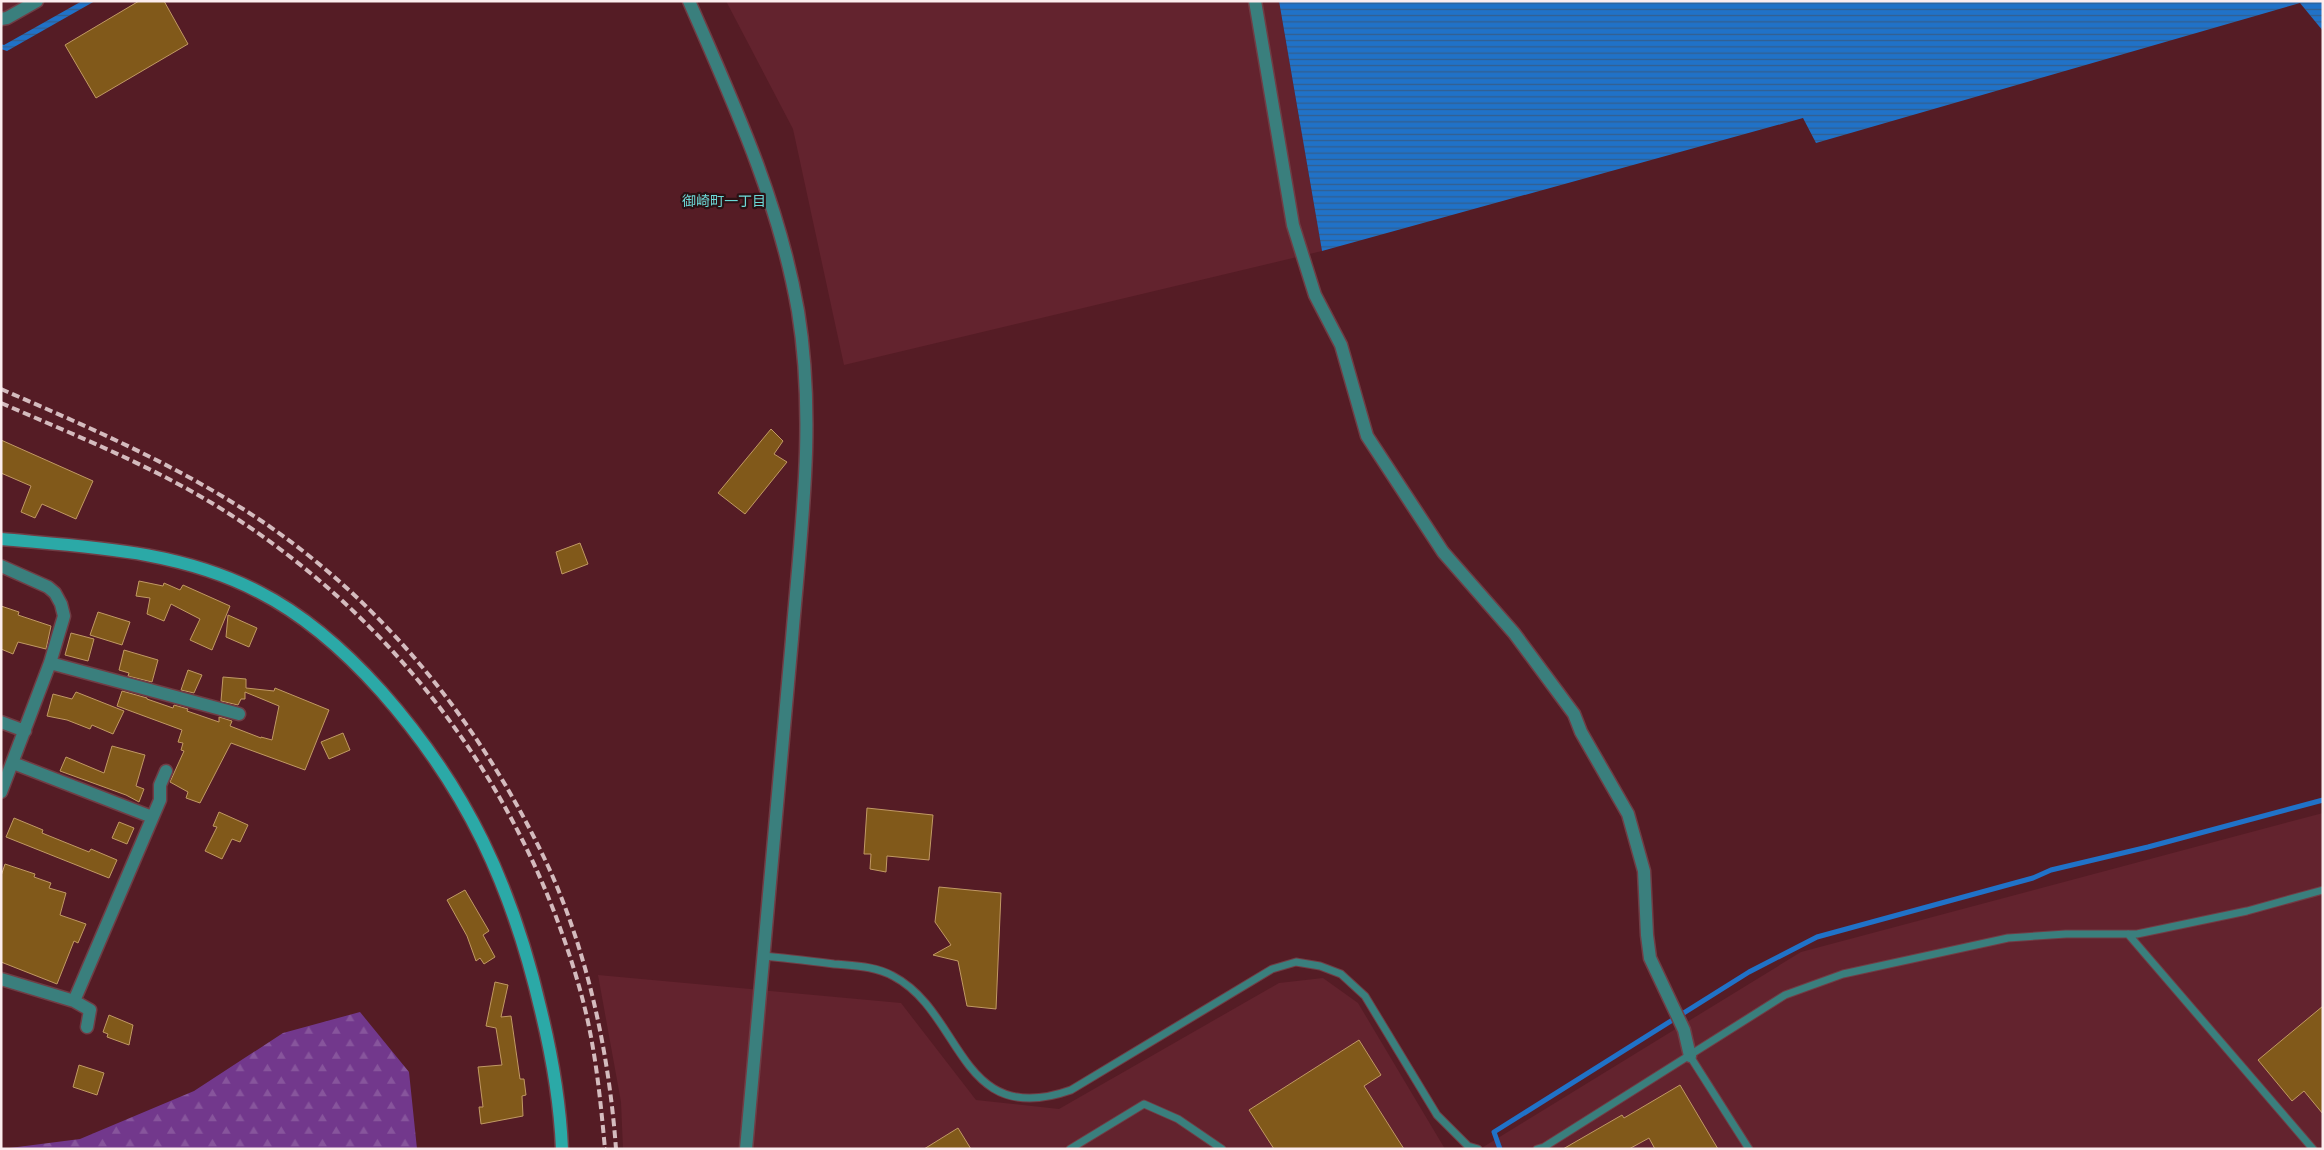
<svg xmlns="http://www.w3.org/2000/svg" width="2324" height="1150" font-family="Figtree,'Noto Sans JP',sans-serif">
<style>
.built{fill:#63232e}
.forest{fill:url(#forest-firs)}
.water{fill:url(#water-rules)}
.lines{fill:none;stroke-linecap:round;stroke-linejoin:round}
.stream{stroke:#2072c8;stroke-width:5}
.building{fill:#81591a;stroke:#c19964}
.lane-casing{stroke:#703d45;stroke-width:9}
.street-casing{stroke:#703d45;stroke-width:15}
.secondary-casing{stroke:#703d45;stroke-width:15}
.lane{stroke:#3a7f7d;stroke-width:7}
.street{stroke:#3a7f7d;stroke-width:12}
.secondary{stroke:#2ba9a7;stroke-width:12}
.rail{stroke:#d4bbbe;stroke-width:4;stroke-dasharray:8 4;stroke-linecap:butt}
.labels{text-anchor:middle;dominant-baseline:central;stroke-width:4.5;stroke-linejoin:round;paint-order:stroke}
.neighbourhood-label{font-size:14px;fill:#6dd9d7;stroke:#2b1114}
</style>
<defs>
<pattern id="forest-firs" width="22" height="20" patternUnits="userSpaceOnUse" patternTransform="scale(1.25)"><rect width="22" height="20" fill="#72388c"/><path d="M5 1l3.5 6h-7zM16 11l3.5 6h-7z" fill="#87559c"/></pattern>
<pattern id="water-rules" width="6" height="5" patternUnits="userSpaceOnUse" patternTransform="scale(1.25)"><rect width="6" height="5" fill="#2072c8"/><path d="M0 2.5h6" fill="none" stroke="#345f8e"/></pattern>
</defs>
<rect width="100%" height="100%" fill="#551c25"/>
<path class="built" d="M 1,1 L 25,1 L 1,15 Z
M 726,1 L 1279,1 L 1322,251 L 844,365 L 793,129 Z
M 2323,813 L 2323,1149 L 1480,1149 L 1801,952 Z
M 598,975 L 901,1003 L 976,1100 L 1059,1109 L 1279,983 L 1323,978 L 1358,1003 L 1445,1149 L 623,1149 L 621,1102 Z"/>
<path class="forest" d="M 360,1012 L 409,1072 L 417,1149 L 2,1149 L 80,1139 L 194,1091 L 283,1033 Z"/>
<path class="water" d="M 82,1 L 95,1 L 7,51 L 1,49 L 1,44 L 4,45 Z
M 1279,1 L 2323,1 L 2323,31 L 2300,3 L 1816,143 L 1803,118 L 1322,251 Z"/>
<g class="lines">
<path class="stream" d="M 1500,1149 L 1494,1132 L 1749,972 L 1817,937 L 2033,878 L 2051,870 L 2148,847 L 2323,800"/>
</g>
<path class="building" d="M 139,1 L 164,1 L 188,44 L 96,98 L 65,45 Z
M 771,429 L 783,441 L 774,454 L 787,462 L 745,514 L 718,493 Z
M 1,440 L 93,481 L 76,519 L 42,504 L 35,518 L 21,512 L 31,486 L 1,473 Z
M 580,543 L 588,564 L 562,574 L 556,552 Z
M 139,581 L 163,586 L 164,583 L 180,590 L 183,585 L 230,606 L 212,650 L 190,640 L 200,619 L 171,604 L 164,621 L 147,614 L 150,598 L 136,596 Z
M 1,606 L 19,612 L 18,615 L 51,626 L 46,649 L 18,642 L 13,654 L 1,649 Z
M 98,612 L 130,622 L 122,645 L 90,635 Z
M 228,615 L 257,628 L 249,647 L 226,637 Z
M 71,633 L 94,639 L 88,661 L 65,655 Z
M 124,650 L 158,660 L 152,682 L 128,676 L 129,673 L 119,670 Z
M 188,670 L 202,675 L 194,693 L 181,690 Z
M 223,677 L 246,679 L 246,688 L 274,691 L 275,688 L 329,710 L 305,770 L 231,743 L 200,803 L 186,798 L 188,792 L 170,782 L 184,751 L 181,750 L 183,743 L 178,742 L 182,730 L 117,706 L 122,691 L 147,698 L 147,699 L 173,708 L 174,705 L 188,709 L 187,711 L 219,722 L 219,717 L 232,721 L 230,726 L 261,738 L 261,737 L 272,740 L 279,706 L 245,692 L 245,699 L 241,699 L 238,705 L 221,701 Z
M 76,692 L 124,711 L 113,734 L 92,725 L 90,729 L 67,720 L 47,716 L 53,694 L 72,699 Z
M 343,733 L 350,750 L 329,759 L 321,742 Z
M 112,746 L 145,755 L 136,786 L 144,789 L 139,802 L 126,795 L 60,771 L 66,757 L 104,773 Z
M 867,808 L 933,815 L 929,860 L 887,856 L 886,872 L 870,869 L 871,854 L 864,854 Z
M 219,812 L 248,825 L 240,842 L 232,839 L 222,859 L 205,851 L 217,827 L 213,826 Z
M 14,818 L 43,830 L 42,833 L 89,852 L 91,849 L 117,860 L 109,878 L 6,837 Z
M 119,822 L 134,828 L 127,844 L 112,838 Z
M 5,864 L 35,874 L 34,877 L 51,883 L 49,888 L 66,893 L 60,915 L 86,924 L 78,943 L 74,941 L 57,984 L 1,962 L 1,876 Z
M 939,887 L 1001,893 L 996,1009 L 967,1006 L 958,961 L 933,955 L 951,945 L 935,922 Z
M 465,890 L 489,931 L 483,935 L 495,957 L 484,964 L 480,958 L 476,961 L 467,936 L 447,900 Z
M 495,982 L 508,985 L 501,1017 L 511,1016 L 520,1079 L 524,1079 L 526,1095 L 522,1096 L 523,1116 L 481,1124 L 479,1107 L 483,1107 L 478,1067 L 502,1065 L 496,1028 L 486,1026 Z
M 2323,1006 L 2323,1114 L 2304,1091 L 2292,1101 L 2258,1060 Z
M 109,1015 L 133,1025 L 129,1045 L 107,1037 L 108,1034 L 103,1032 Z
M 1359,1040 L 1381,1075 L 1364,1086 L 1404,1149 L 1274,1149 L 1249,1110 Z
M 79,1065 L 104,1073 L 97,1095 L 73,1087 Z
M 1680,1085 L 1718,1149 L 1655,1149 L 1649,1138 L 1629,1149 L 1563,1149 L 1622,1115 L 1624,1118 Z
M 958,1128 L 971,1149 L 924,1149 Z"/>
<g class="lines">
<g class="lane-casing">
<path id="lane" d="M 2128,934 L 2313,1149
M 762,956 C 786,958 810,961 834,964 C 855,966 875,966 893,976 C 964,1013 958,1130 1071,1090 L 1272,969 L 1296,962 L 1320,966 L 1341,974 L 1365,996 L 1437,1115 L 1468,1146 L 1478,1149
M 1690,1056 L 1749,1149
M 1070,1149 L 1144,1104 L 1178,1119 L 1222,1149
M 1537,1149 L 1544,1147 L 1785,995 L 1843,974 L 2008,938 L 2066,934 L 2137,934 L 2247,911 L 2323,890"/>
</g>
<g class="street-casing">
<path id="street" d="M 689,1 C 733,102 779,201 798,311 C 816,421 801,529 792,639 C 778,809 760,979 746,1149
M 1255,1 L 1293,225 L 1315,295 L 1341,345 L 1367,436 L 1443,552 L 1514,633 L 1574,714 L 1581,732 L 1628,814 L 1644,871 L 1647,935 L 1650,958 L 1684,1030 L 1690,1056
M 1,19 L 7,18 L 37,1
M 1,566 L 48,587 L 55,593 L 61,604 L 64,616 L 50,663 L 1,792
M 50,663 L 239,714
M 1,722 L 25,731
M 13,763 L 152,817
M 1,979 L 74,1001 L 160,800 L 160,785 L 166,771
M 74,1001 L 90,1010 L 87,1027"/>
</g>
<g class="secondary-casing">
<path id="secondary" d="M 1,539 C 89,547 179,550 259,592 C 306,616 346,652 381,691 C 467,788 512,886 541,1011 C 552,1056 560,1102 562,1149"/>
</g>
<use href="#lane" class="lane"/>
<use href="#street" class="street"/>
<use href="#secondary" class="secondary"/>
<path class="rail" d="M 1,389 C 81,424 161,458 235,504 C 373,588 480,720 548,866 C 588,954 609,1053 616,1149
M 1,403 C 79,437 160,469 231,515 C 379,610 492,750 555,914 C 568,949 580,985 588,1022 C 597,1064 601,1106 605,1149"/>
</g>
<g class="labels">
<g class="neighbourhood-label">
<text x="724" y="201">御崎町一丁目</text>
</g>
</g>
<rect width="2324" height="1150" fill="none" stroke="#fcedee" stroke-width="5"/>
</svg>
